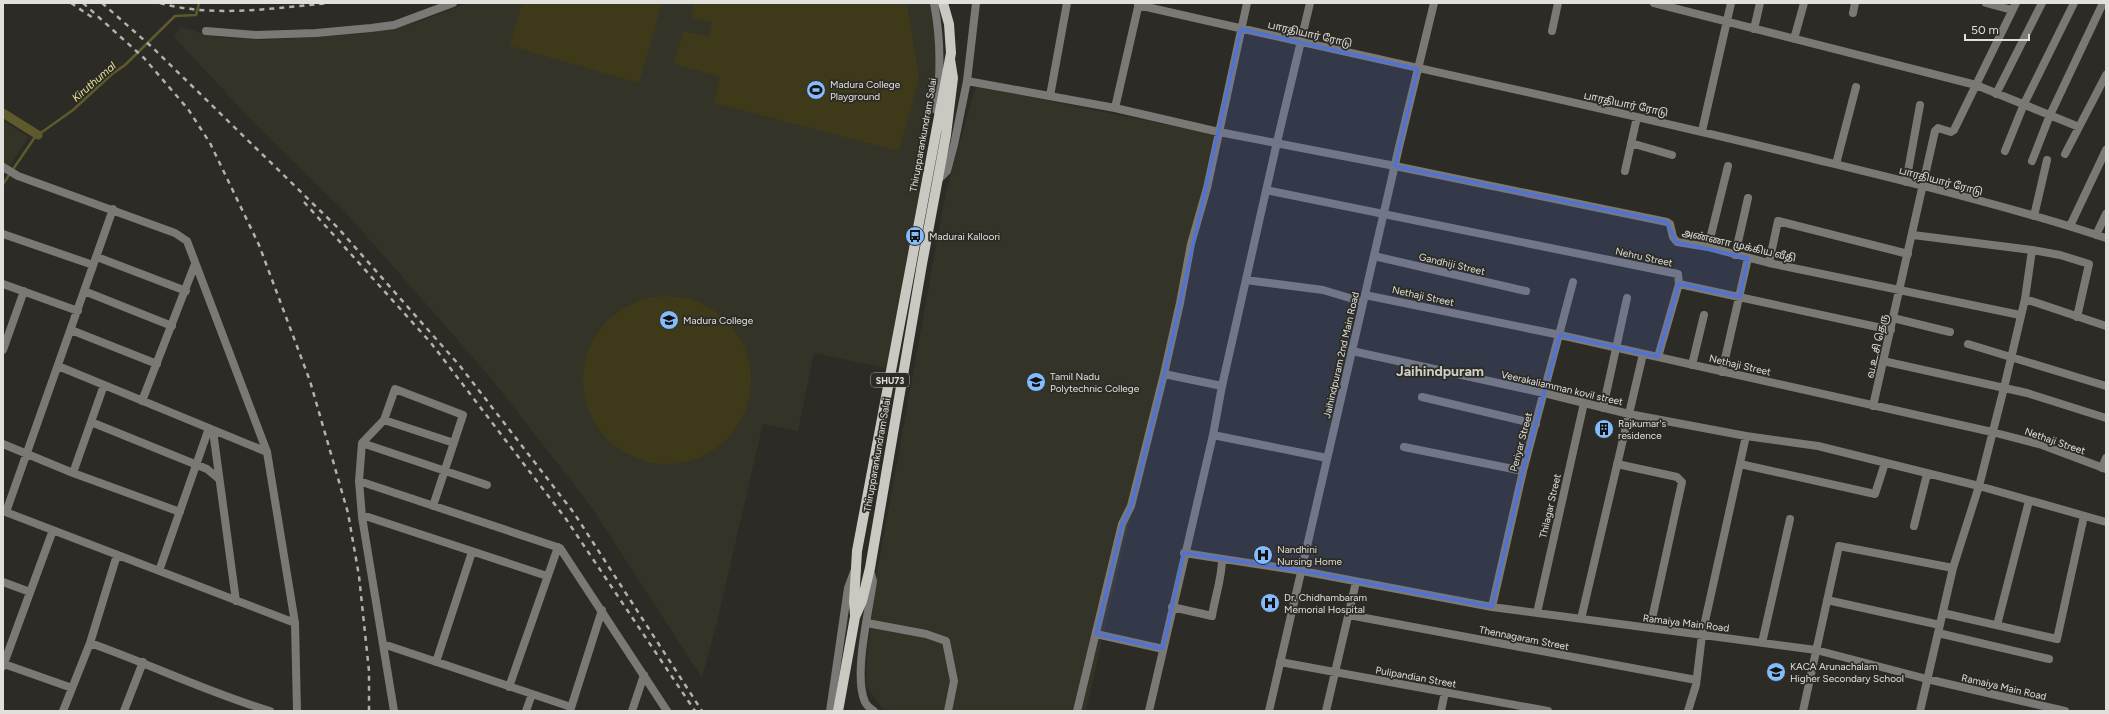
<svg xmlns="http://www.w3.org/2000/svg" width="2109" height="714" font-family="Figtree,'Noto Sans Tamil',sans-serif">
<style>
.built{fill:#343327}
.green{fill:#3d3919}
.lines{fill:none;stroke-linecap:round;stroke-linejoin:round}
.stream{stroke:#5f5a2c;stroke-width:2.5}
.canal{stroke:#5f5a2c;stroke-width:9}
.minor{stroke:#7a7976;stroke-width:8}
.tertiary{stroke:#7a7976;stroke-width:8}
.primary{stroke:#c9c8c1;stroke-width:10}
.rail{stroke:#b2b1ac;stroke-width:2.5;stroke-dasharray:5 5;stroke-linecap:butt}
.marked{fill:#4e72d9;fill-opacity:0.2;stroke:#4e72d9;stroke-width:3;stroke-linejoin:round}
.labels{text-anchor:middle;dominant-baseline:central;stroke-width:3.5;stroke-linejoin:round;paint-order:stroke}
.shield{fill:#2c2b25;stroke:#abaaa5;stroke-width:1}
.shield-label{font-size:9px;font-weight:bold;fill:#e1e0dc}
.street-label{font-size:10px;fill:#e1e0dc;stroke:#2c2b25}
.poi-label{font-size:10px;fill:#e1e0dc;stroke:#2c2b25;text-anchor:start}
.water-label{font-size:11px;font-style:italic;fill:#eae296;stroke:#2c2b25}
.district-label{font-size:14px;font-weight:bold;fill:#cecec6;stroke:#2c2b25}
</style>
<rect width="100%" height="100%" fill="#2c2b25"/>
<path class="built" d="M 468,3 L 932,3 L 938,52 L 934,103 L 890,369 L 814,353 L 798,431 L 763,424 L 717,622 L 702,678 L 592,508 L 490,377 L 348,215 L 257,126 L 174,37 L 181,27 L 215,37 L 264,40 L 362,34 L 412,24 Z
M 976,86 L 1217,135 L 1086,711 L 890,711 L 883,709 L 866,686 L 867,658 L 877,573 L 946,191 Z
M 3,121 L 29,137 L 3,176 Z"/>
<path class="green" d="M 527,3 L 662,3 L 639,83 L 510,46 L 521,6 Z
M 694,3 L 907,3 L 919,77 L 899,151 L 714,103 L 720,77 L 674,64 L 683,31 L 709,37 L 712,23 L 691,17 Z
M583 380a84 84 0 1 1 168 0a84 84 0 1 1-168 0Z"/>
<g class="lines">
<path class="stream" d="M 3,184 L 35,137 L 73,110 L 112,74 L 125,65 L 175,16 L 196,15 L 199,3"/>
<path class="canal" d="M 3,113 L 38,135"/>
<path class="minor" d="M 934,3 C 941,39 941,74 936,110
M 1654,3 L 1976,85 L 2079,127
M 1986,3 L 2012,10
M 1138,5 C 1359,56 1582,102 1802,156 C 1904,181 2006,205 2106,238
M 1853,13 L 1855,3
M 1754,29 L 1760,3
M 206,31 L 257,35 L 316,33 L 371,28 L 394,25 L 453,3
M 1552,31 L 1558,3
M 1794,39 L 1804,3
M 967,81 L 1115,108 L 1219,132 L 1395,166 L 1667,222 L 1670,224 L 1673,237 L 1677,242 L 1708,247 L 1769,263 L 2020,315
M 1996,94 L 2042,3
M 1050,96 L 1067,3
M 1115,108 L 1139,3
M 1702,131 L 1731,3
M 1631,143 L 1672,155
M 2005,151 L 2024,104 L 2074,3
M 2065,154 L 2106,75
M 2032,161 L 2050,115 L 2103,3
M 1836,164 L 1856,87
M 3,167 L 18,176 L 175,233 L 187,241 L 267,452 L 295,623 L 297,711
M 1625,171 L 1637,117
M 938,180 L 947,171 L 954,145 L 967,81 L 976,3
M 1906,182 L 1920,105
M 1266,190 L 1678,274 L 1679,284 L 1891,330
M 2034,216 L 2047,160
M 2070,226 L 2106,150
M 3,234 L 93,265
M 1913,235 L 2032,250 L 2025,299 L 2004,388 L 1979,486 L 1953,568 L 1920,711
M 2096,235 L 2106,214
M 1708,247 L 1728,166
M 2032,250 L 2060,255 L 2089,264 L 2077,317
M 1735,255 L 1748,198
M 1374,256 L 1526,291
M 97,257 L 186,291
M 1769,263 L 1778,221 L 1908,254
M 1246,280 L 1323,290 L 1363,302
M 3,284 L 78,311
M 84,291 L 172,326
M 1365,295 L 1560,335 L 1992,432 L 2042,445 L 2106,469
M 2025,299 L 2106,326
M 1893,318 L 1950,332
M 71,330 L 157,364
M 1968,344 L 2106,386
M 3,350 L 24,291
M 1352,351 L 1544,393 L 1629,414 L 1746,436 L 1818,446 L 1979,486 L 2106,522
M 1658,357 L 1679,284
M 1883,361 L 2027,393 L 2106,418
M 1692,365 L 1704,315
M 58,366 L 267,452
M 1722,372 L 1748,258
M 1164,374 L 1222,386
M 1422,397 L 1536,424
M 142,401 L 195,264
M 1873,406 L 1935,131 L 1938,128 L 1951,132 L 1954,130 L 2016,3
M 1603,408 L 1627,298
M 384,420 L 454,443
M 91,422 L 207,469 L 219,479
M 213,431 L 236,601
M 1213,435 L 1327,458
M 362,443 L 487,485
M 3,444 L 73,473 L 180,512
M 1404,447 L 1523,471
M 1617,464 L 1677,477 L 1682,482 L 1650,628
M 1740,464 L 1875,494 L 1885,463
M 2102,468 L 2106,458
M 73,473 L 104,385
M 359,481 L 560,548 L 667,711
M 3,511 L 295,623
M 6,512 L 113,209
M 362,515 L 547,576
M 1914,526 L 1927,474
M 1184,553 L 1302,571 L 1492,607 L 1816,650 L 1927,679 L 2065,711
M 159,571 L 209,428
M 3,582 L 30,592
M 1827,600 L 1940,625
M 1172,607 L 1212,616 C 1215,596 1222,579 1222,559
M 1492,607 L 1523,471 L 1573,282
M 1537,613 L 1584,403
M 1943,613 L 2057,639 L 2084,516
M 1349,615 L 1696,680
M 1581,619 L 1643,354
M 867,623 L 926,634 L 946,641 L 954,681 L 948,711
M 1997,625 L 2029,501
M 1938,633 L 2049,659
M 1096,634 L 1163,649
M 90,643 C 150,664 209,693 270,711
M 1762,643 L 1790,519
M 383,644 L 571,707
M 436,662 L 472,552
M 1280,662 L 1548,711
M 4,664 L 72,688
M 3,666 L 53,530
M 509,687 L 558,547
M 63,711 L 90,643 L 117,555
M 124,711 L 143,662
M 394,711 L 362,517 L 359,481 L 362,443 L 384,420 L 395,389 L 463,415 L 433,506
M 526,711 L 532,694
M 570,711 L 602,610
M 632,711 L 644,675
M 830,711 L 848,588 L 854,572
M 1077,711 L 1122,524 L 1131,506 L 1164,374 L 1180,303 L 1191,244 L 1207,188 L 1247,3
M 1149,711 L 1213,435 L 1222,386 L 1277,142 L 1310,3
M 1326,711 L 1356,582
M 1441,711 L 1445,692
M 1688,711 L 1696,685 L 1702,635 L 1746,436
M 1803,711 L 1839,546 L 1953,568"/>
<path class="tertiary" d="M 870,570 L 873,581 C 869,611 853,676 865,702 C 867,706 871,709 874,711
M 1269,711 L 1399,147 L 1434,3"/>
<path class="primary" d="M 855,615 L 854,602 L 857,551 L 951,53 L 949,24 L 943,3
M 838,711 L 855,617 L 862,601 L 870,568 L 922,264 L 946,135 L 953,78 L 950,59"/>
<path class="rail" d="M 71,3 L 93,18
M 83,3 L 144,58 L 188,109 L 210,143 L 259,245 L 310,381 L 348,513 L 359,576 L 369,671 L 369,711
M 102,3 L 153,48 L 338,228 L 460,366 L 574,513 L 702,711
M 160,3 C 213,18 275,8 329,3
M 304,202 L 431,343 L 566,519 L 695,711"/>
</g>
<path class="marked" d="M 1241,29 L 1418,69 L 1395,166 L 1667,222 L 1676,242 L 1748,258 L 1740,297 L 1679,284 L 1658,357 L 1560,335 L 1523,471 L 1492,607 L 1302,571 L 1184,553 L 1163,649 L 1096,634 L 1122,524 L 1131,506 L 1164,374 Z"/>
<defs>
<g id="stadium-disc" transform="scale(1)"><circle r="9.5" fill="#84bbfb" stroke="#2c2b25"/><path d="M0-5a6.5 5 0 1 0 0 10a6.5 5 0 1 0 0-10ZM-3.5-1.8h7v3.6h-7Z" fill="#111"/></g>
<g id="bus-disc" transform="scale(1)"><circle r="9.5" fill="#84bbfb" stroke="#2c2b25"/><path d="M-5-6H5V4H4V6H2V4H-2V6H-4V4H-5ZM-3.5-4V0h7V-4ZM-3.5 1.2v1.5H-2V1.2ZM2 1.2v1.5H3.5V1.2Z" fill="#111"/></g>
<g id="university-disc" transform="scale(1)"><circle r="9.5" fill="#84bbfb" stroke="#2c2b25"/><path d="M0-5L7-2L0 1L-7-2ZM-4 1L0 2.5L4 1V4Q0 6-4 4Z" fill="#111"/></g>
<g id="building-disc" transform="scale(1)"><circle r="9.5" fill="#84bbfb" stroke="#2c2b25"/><path d="M-4-6H4V6H1V3H-1V6H-4ZM-2.5-4.3h1.7v1.8h-1.7ZM.8-4.3h1.7v1.8H.8ZM-2.5-1h1.7V.8h-1.7ZM.8-1h1.7V.8H.8Z" fill="#111"/></g>
<g id="hospital-disc" transform="scale(1)"><circle r="9.5" fill="#84bbfb" stroke="#2c2b25"/><path d="M-5-5h3v3.5h4V-5h3V5h-3V1.5h-4V5h-3Z" fill="#111"/></g>
<g id="school-disc" transform="scale(1)"><circle r="9.5" fill="#84bbfb" stroke="#2c2b25"/><path d="M0-5L7-2L0 1L-7-2ZM-4 1L0 2.5L4 1V4Q0 6-4 4Z" fill="#111"/></g>
</defs>
<g fill-rule="evenodd">
<use href="#stadium-disc" x="816" y="90"/>
<use href="#bus-disc" x="915" y="236"/>
<use href="#university-disc" x="669" y="320"/>
<use href="#university-disc" x="1036" y="382"/>
<use href="#building-disc" x="1604" y="429"/>
<use href="#hospital-disc" x="1263" y="555"/>
<use href="#hospital-disc" x="1270" y="603"/>
<use href="#school-disc" x="1776" y="672"/>
</g>
<g class="labels">
<rect class="shield" x="871" y="373" width="38" height="14" rx="3"/>
<g class="shield-label">
<text x="890" y="380">SHU73</text>
</g>
<g class="street-label">
<text transform="translate(1310 34) rotate(13)">பாரதியார் ரோடு</text>
<text transform="translate(1626 104) rotate(12)">பாரதியார் ரோடு</text>
<text transform="translate(923 135) rotate(-80)">Thirupparankundram Salai</text>
<text transform="translate(1941 181) rotate(15)">பாரதியார் ரோடு</text>
<text transform="translate(1739 245) rotate(13)">அண்ணா முக்கிய வீதி</text>
<text transform="translate(1644 257) rotate(12)">Nehru Street</text>
<text transform="translate(1452 264) rotate(13)">Gandhiji Street</text>
<text transform="translate(1423 296) rotate(12)">Nethaji Street</text>
<text transform="translate(1877 346) rotate(-77)">வ.உ.சி தெரு</text>
<text transform="translate(1341 355) rotate(-77)">Jaihindpuram 2nd Main Road</text>
<text transform="translate(1740 365) rotate(13)">Nethaji Street</text>
<text transform="translate(1562 388) rotate(13)">Veerakaliamman kovil street</text>
<text transform="translate(2055 441) rotate(19)">Nethaji Street</text>
<text transform="translate(1521 442) rotate(-75)">Periyar Street</text>
<text transform="translate(877 455) rotate(-80)">Thirupparankundram Salai</text>
<text transform="translate(1550 506) rotate(-77)">Thilagar Street</text>
<text transform="translate(1686 623) rotate(7)">Ramaiya Main Road</text>
<text transform="translate(1524 638) rotate(11)">Thennagaram Street</text>
<text transform="translate(1416 677) rotate(10)">Pulipandian Street</text>
<text transform="translate(2004 687) rotate(13)">Ramaiya Main Road</text>
</g>
<g class="poi-label">
<text x="830" y="84">Madura College<tspan x="830" dy="12">Playground</tspan></text>
<text x="929" y="236">Madurai Kalloori</text>
<text x="683" y="320">Madura College</text>
<text x="1050" y="376">Tamil Nadu<tspan x="1050" dy="12">Polytechnic College</tspan></text>
<text x="1618" y="423">Rajkumar's<tspan x="1618" dy="12">residence</tspan></text>
<text x="1277" y="549">Nandhini<tspan x="1277" dy="12">Nursing Home</tspan></text>
<text x="1284" y="597">Dr. Chidhambaram<tspan x="1284" dy="12">Memorial Hospital</tspan></text>
<text x="1790" y="666">KACA Arunachalam<tspan x="1790" dy="12">Higher Secondary School</tspan></text>
</g>
<g class="water-label">
<text transform="translate(94 82) rotate(-41)">Kiruthumal</text>
</g>
<g class="district-label">
<text x="1440" y="371">Jaihindpuram</text>
</g>
</g>
<rect width="2109" height="714" fill="none" stroke="#e1e0dc" stroke-width="8"/>
<path d="M1965 34v6h64v-6" fill="none" stroke="#e1e0dc" stroke-width="2"/>
<text x="1971" y="34" font-size="12" fill="#e1e0dc" stroke="#2c2b25" stroke-width="3" paint-order="stroke">50 m</text>
</svg>
